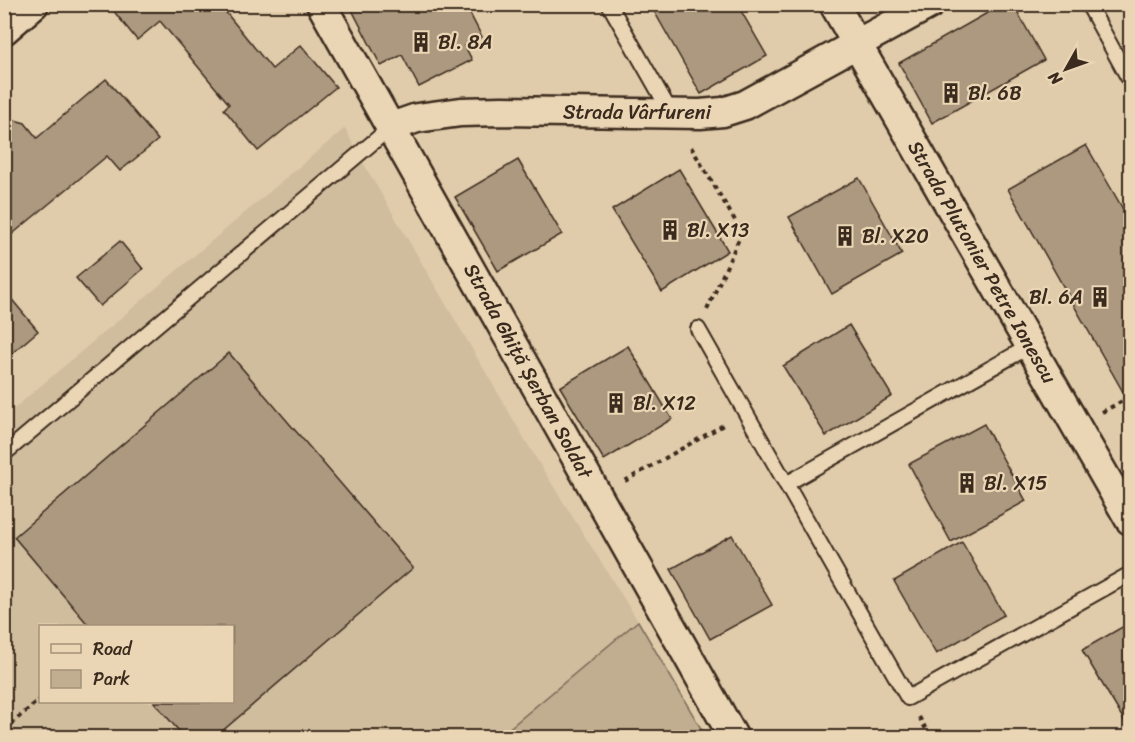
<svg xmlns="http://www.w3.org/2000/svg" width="1135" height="742" font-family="Sriracha,sans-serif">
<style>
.built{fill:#d0bd9e;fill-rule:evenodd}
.green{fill:#c1ae91;stroke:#7e6c58;stroke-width:1.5}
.building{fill:#ac9980;stroke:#3b2a1e;stroke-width:1.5}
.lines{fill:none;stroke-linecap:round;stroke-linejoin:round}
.service-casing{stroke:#3b2a1e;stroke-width:18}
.minor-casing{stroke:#3b2a1e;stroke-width:33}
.path{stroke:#3b2a1e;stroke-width:4;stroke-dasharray:4.5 4.5;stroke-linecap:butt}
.service{stroke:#ead6b4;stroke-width:14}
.minor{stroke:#ead6b4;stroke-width:28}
.labels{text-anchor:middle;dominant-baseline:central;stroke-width:4.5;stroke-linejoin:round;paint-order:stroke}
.poi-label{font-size:20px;fill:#3b2a1e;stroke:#ead6b4;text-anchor:start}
.street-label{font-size:20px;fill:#3b2a1e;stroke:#ead6b4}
</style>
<rect width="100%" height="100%" fill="#e0ccab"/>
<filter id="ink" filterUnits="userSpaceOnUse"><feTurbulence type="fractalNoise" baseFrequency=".0167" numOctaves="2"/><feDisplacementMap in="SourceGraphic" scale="12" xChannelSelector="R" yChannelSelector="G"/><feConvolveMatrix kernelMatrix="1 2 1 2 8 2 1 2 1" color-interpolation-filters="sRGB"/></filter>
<g filter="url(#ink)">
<path class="built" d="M 345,128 L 358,154 L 537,460 L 638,621 L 499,737 L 5,737 L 4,417 ZM 40,626 L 232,626 L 232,702 L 40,702 Z"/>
<path class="green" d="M 638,621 L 706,737 L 499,737 Z"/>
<path class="building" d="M 108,4 L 219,4 L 272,69 L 301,45 L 336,87 L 258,151 L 224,109 L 229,104 L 160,21 L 137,40 Z
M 349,4 L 465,4 L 482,37 L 465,46 L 472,60 L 419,87 L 402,55 L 381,66 Z
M 650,4 L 737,4 L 767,56 L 701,94 Z
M 1003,4 L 1013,4 L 1044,60 L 932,123 L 899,63 Z
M 106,79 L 158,140 L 120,171 L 107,156 L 4,241 L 4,117 L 25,123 L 37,138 Z
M 1086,145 L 1131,223 L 1131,406 L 1008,189 Z
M 518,160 L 562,234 L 498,271 L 455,197 Z
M 679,169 L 728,251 L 662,292 L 612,210 Z
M 859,178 L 902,254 L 832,294 L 789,217 Z
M 120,241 L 143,269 L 100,306 L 76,278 Z
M 4,290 L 38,331 L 4,360 Z
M 849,325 L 892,396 L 826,436 L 783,366 Z
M 628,346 L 672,419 L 604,460 L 560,387 Z
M 229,353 L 413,568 L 214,738 L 185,738 L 154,702 L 232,702 L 232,627 L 90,627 L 14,537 Z
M 984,424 L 1026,501 L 951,542 L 909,464 Z
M 732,535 L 772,605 L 710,639 L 671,569 Z
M 962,542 L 1004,615 L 936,654 L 894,581 Z
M 1131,622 L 1131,732 L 1082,650 Z"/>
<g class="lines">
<g class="service-casing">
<path id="service" d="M 609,4 L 671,113
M 1088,4 L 1130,81
M 698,329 L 908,698 L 1130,574
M 4,454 L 391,127
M 786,484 L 1030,346"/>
</g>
<g class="minor-casing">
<path id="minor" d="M 321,4 L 734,738
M 834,4 L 1130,520
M 4,30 L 34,4
M 391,127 L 417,118 L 461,112 L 502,111 L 700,114 L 723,112 L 745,105 L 930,4"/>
</g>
<path class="path" d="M 691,147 L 742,232 L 707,310
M 1102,412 L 1130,397
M 625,481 L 725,424
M 919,717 L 931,738
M 4,730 L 40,699"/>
<use href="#service" class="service"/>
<use href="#minor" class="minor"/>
</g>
</g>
<defs>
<g id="building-bare" transform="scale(1.62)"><path d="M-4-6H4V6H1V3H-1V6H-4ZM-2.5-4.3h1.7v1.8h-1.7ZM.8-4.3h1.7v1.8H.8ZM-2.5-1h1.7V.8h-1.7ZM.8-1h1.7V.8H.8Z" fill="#3b2a1e" stroke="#ead6b4" stroke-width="2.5" paint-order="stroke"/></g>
</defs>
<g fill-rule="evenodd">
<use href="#building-bare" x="421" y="42"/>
<use href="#building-bare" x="951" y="93"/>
<use href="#building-bare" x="670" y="230"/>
<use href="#building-bare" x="845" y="236"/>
<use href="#building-bare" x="1100" y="297"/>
<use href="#building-bare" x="616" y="403"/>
<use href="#building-bare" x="967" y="483"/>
</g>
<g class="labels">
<g class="poi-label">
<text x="438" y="42">Bl. 8A</text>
<text x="968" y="93">Bl. 6B</text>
<text x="687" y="230">Bl. X13</text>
<text x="862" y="236">Bl. X20</text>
<text x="1083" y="297" text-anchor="end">Bl. 6A</text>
<text x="633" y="403">Bl. X12</text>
<text x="984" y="483">Bl. X15</text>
</g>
<g class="street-label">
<text x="637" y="112">Strada Vârfureni</text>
<text transform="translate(982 262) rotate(60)">Strada Plutonier Petre Ionescu</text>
<text transform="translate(528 371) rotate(61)">Strada Ghiță Șerban Soldat</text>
</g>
</g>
<rect width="1135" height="742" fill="none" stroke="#ead6b4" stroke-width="24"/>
<rect x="12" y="12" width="1111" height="718" fill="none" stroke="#3b2a1e" stroke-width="2" filter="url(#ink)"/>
<rect x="39" y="625" width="195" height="78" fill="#ead6b4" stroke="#a49178" stroke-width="1.5"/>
<rect x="51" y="644" width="30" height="9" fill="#ead6b4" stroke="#a49178" stroke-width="1.5"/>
<text x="93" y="655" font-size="18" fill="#3b2a1e">Road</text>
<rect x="51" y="670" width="30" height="18" fill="#c1ae91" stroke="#a49178" stroke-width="1.5"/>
<text x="93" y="685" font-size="18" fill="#3b2a1e">Park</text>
<g transform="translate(1066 69) rotate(230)" stroke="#ead6b4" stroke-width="4.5" paint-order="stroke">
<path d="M0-4.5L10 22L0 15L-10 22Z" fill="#3b2a1e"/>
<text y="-9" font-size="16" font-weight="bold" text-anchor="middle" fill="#3b2a1e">N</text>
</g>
</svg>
